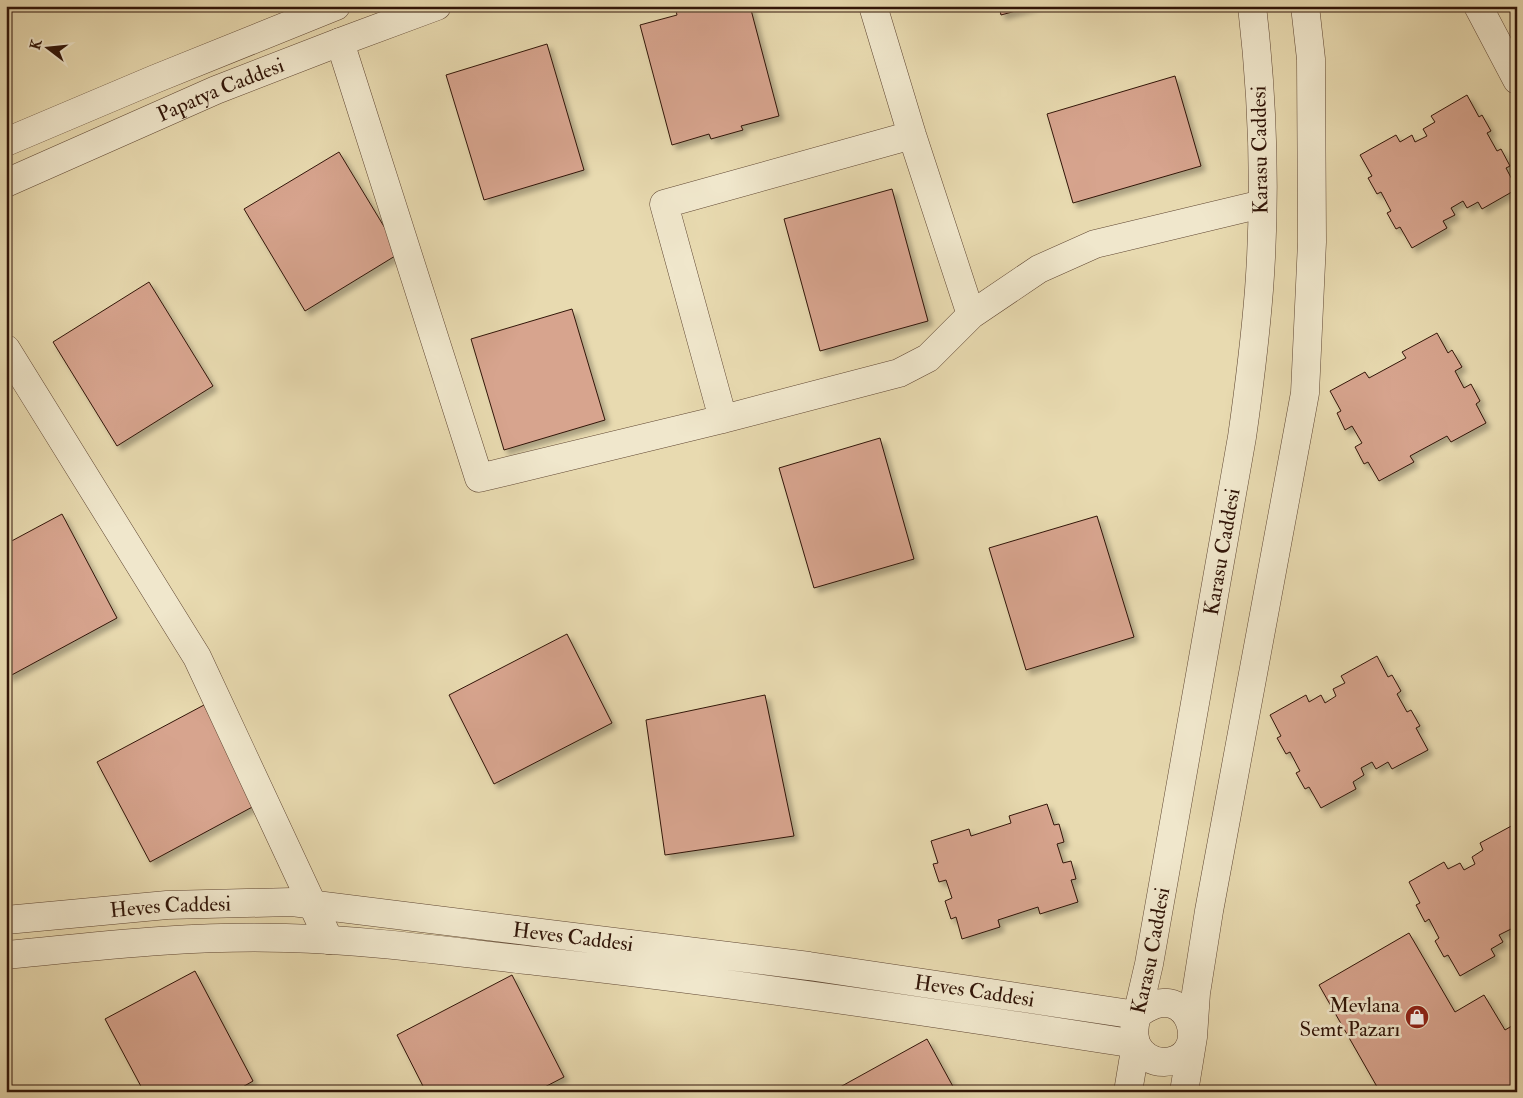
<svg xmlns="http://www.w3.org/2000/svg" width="1523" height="1098" font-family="'IM FELL Double Pica',serif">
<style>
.building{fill:#d7a48e;stroke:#311508;filter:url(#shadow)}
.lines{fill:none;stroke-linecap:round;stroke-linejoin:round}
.minor-casing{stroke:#5f4632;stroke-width:29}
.tertiary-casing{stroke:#5f4632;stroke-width:29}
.minor{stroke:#f0e7cc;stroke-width:28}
.tertiary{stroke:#f0e7cc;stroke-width:28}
.labels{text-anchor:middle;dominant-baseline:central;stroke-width:5;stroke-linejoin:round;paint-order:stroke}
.street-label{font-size:21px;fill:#311508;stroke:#f0e7cc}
.poi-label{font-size:21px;fill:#311508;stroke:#f0e7cc;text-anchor:end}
</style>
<defs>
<filter id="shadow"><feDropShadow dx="4.5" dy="4.5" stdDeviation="2.5" flood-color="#0004"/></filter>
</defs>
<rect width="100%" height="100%" fill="#e8dab0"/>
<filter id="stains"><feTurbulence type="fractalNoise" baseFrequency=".004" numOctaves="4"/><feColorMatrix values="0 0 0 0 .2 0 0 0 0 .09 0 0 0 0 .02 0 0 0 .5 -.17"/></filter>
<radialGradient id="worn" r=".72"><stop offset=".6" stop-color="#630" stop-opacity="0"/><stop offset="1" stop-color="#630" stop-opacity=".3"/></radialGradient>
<path class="building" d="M 694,6 L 750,6 L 779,116 L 741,126 L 743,130 L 711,139 L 709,134 L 672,145 L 640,25 L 677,15 L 676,11 Z
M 999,6 L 1034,6 L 1001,15 Z
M 547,44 L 584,170 L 484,200 L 446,75 Z
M 1175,76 L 1201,166 L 1073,203 L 1047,114 Z
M 1467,95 L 1479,117 L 1482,115 L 1491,131 L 1487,133 L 1497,151 L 1501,149 L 1510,166 L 1506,168 L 1517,189 L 1482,209 L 1478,202 L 1467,208 L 1463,201 L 1451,208 L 1455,215 L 1443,221 L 1447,228 L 1412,248 L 1400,227 L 1396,229 L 1387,213 L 1391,211 L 1381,192 L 1377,194 L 1368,178 L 1372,176 L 1360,155 L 1396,135 L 1400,142 L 1412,135 L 1415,142 L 1427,136 L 1423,129 L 1435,122 L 1431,116 Z
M 339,152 L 400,253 L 305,311 L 244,209 Z
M 892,189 L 928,321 L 820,351 L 784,219 Z
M 149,282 L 213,386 L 117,446 L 53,342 Z
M 572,309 L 605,420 L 504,450 L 471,339 Z
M 1437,333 L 1448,353 L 1452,350 L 1462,367 L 1455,371 L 1464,388 L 1471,384 L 1480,401 L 1476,404 L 1486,423 L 1451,442 L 1447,436 L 1410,456 L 1414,462 L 1379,481 L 1368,462 L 1364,464 L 1355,447 L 1362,443 L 1352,426 L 1345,430 L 1337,413 L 1341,411 L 1330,391 L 1365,372 L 1369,378 L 1406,358 L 1402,352 Z
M 880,438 L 914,559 L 814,588 L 779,468 Z
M 62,514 L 117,618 L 8,677 L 6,673 L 6,544 Z
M 1097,516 L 1134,637 L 1026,670 L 989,548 Z
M 567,634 L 612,723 L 494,784 L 449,695 Z
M 1377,656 L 1388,677 L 1392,675 L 1401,691 L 1397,694 L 1407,712 L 1411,710 L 1420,726 L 1416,728 L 1428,750 L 1392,769 L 1388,762 L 1376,769 L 1372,762 L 1361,768 L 1364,775 L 1353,782 L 1356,789 L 1321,808 L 1309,787 L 1305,789 L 1296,773 L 1300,771 L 1290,752 L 1286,754 L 1277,738 L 1281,736 L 1270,715 L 1306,695 L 1309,702 L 1321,695 L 1325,703 L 1336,696 L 1333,689 L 1345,683 L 1341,676 Z
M 765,695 L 794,836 L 665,855 L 646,720 Z
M 204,705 L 256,805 L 150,862 L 97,762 Z
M 1047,804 L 1054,825 L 1059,824 L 1064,842 L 1057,844 L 1063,863 L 1071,861 L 1076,879 L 1071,880 L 1078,902 L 1040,914 L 1038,907 L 998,920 L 1000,927 L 962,939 L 956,917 L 951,919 L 945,901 L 952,898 L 946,880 L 939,882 L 933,864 L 938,863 L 931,841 L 969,829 L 971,836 L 1011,823 L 1009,816 Z
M 1515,824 L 1517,826 L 1517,935 L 1514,936 L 1511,929 L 1499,935 L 1503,942 L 1491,949 L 1495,956 L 1460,976 L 1448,955 L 1444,957 L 1435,941 L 1439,938 L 1429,919 L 1425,922 L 1416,905 L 1420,903 L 1409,882 L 1444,862 L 1448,869 L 1460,863 L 1464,870 L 1475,864 L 1472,857 L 1483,850 L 1480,843 Z
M 1409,933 L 1455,1012 L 1484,995 L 1505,1030 L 1517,1023 L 1517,1092 L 1380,1092 L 1319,985 Z
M 195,971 L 253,1081 L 234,1092 L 144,1092 L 105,1019 Z
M 512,975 L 564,1077 L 535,1092 L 426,1092 L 397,1035 Z
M 927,1039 L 956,1092 L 831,1092 Z"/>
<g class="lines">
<g class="minor-casing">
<path id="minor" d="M 873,6 L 912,135 L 971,315
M 1478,6 L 1517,80
M 340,42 L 479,478 L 723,419 L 899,373 L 928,358 L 971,315 L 1039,269 L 1095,244 L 1262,204
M 6,349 L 197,657 L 329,940
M 723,419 L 664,204 L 912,135"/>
</g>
<g class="tertiary-casing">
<g id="tertiary">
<path d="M 6,142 L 155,79 L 336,6"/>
<path id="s1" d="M 6,183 L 216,90 L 340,42 L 437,6"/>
<path id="s2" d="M 6,920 L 167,905 L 292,902 L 809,966 L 1137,1015 C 1142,1011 1148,1007 1154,1005 C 1194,990 1210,1060 1164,1062 C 1151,1062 1142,1055 1136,1044 C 937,1013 737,983 536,961 C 453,952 369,940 286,938 C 192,935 99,946 6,955"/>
<path id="s3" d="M 1128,1092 L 1136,1044 L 1134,1033 L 1135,1024 L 1149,964 L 1242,437 C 1249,388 1255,340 1259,290 C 1266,196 1263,100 1252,6"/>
<path d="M 1184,1092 L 1193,1037 L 1196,993 L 1209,911 L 1305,393 L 1312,242 L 1311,59 L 1305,6"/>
</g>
</g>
<use href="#minor" class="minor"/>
<use href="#tertiary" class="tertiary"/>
</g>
<defs>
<g id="shop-disc" transform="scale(1.25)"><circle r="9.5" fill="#8f2418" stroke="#f0e7cc"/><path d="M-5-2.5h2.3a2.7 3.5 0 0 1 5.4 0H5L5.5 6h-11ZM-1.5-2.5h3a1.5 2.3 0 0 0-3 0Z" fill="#fff"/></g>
</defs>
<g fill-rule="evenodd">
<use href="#shop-disc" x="1417" y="1017"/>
</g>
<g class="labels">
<g class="street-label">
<text stroke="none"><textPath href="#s1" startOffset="234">Papatya Caddesi</textPath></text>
<text transform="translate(1260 150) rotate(-91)">Karasu Caddesi</text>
<text stroke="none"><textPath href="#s3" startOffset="549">Karasu Caddesi</textPath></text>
<text stroke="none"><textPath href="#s2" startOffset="165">Heves Caddesi</textPath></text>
<text stroke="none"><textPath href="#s2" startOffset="570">Heves Caddesi</textPath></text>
<text stroke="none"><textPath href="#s3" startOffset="144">Karasu Caddesi</textPath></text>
<text stroke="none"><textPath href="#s2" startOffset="975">Heves Caddesi</textPath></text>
</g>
<g class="poi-label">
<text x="1400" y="1005">Mevlana<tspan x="1400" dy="24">Semt Pazarı</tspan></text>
</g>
</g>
<rect width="1523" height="1098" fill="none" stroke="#e8dab0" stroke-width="25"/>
<rect x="8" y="8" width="1508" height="1083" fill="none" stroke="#311508" stroke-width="2.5"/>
<rect x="12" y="12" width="1498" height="1073" fill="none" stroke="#311508"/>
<g transform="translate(48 48) rotate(286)" stroke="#f0e7cc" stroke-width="4" paint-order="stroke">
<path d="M0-4L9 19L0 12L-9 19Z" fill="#311508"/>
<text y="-8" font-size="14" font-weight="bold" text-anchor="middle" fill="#311508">K</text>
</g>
<rect width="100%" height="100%" filter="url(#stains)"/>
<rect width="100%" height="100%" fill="url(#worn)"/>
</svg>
